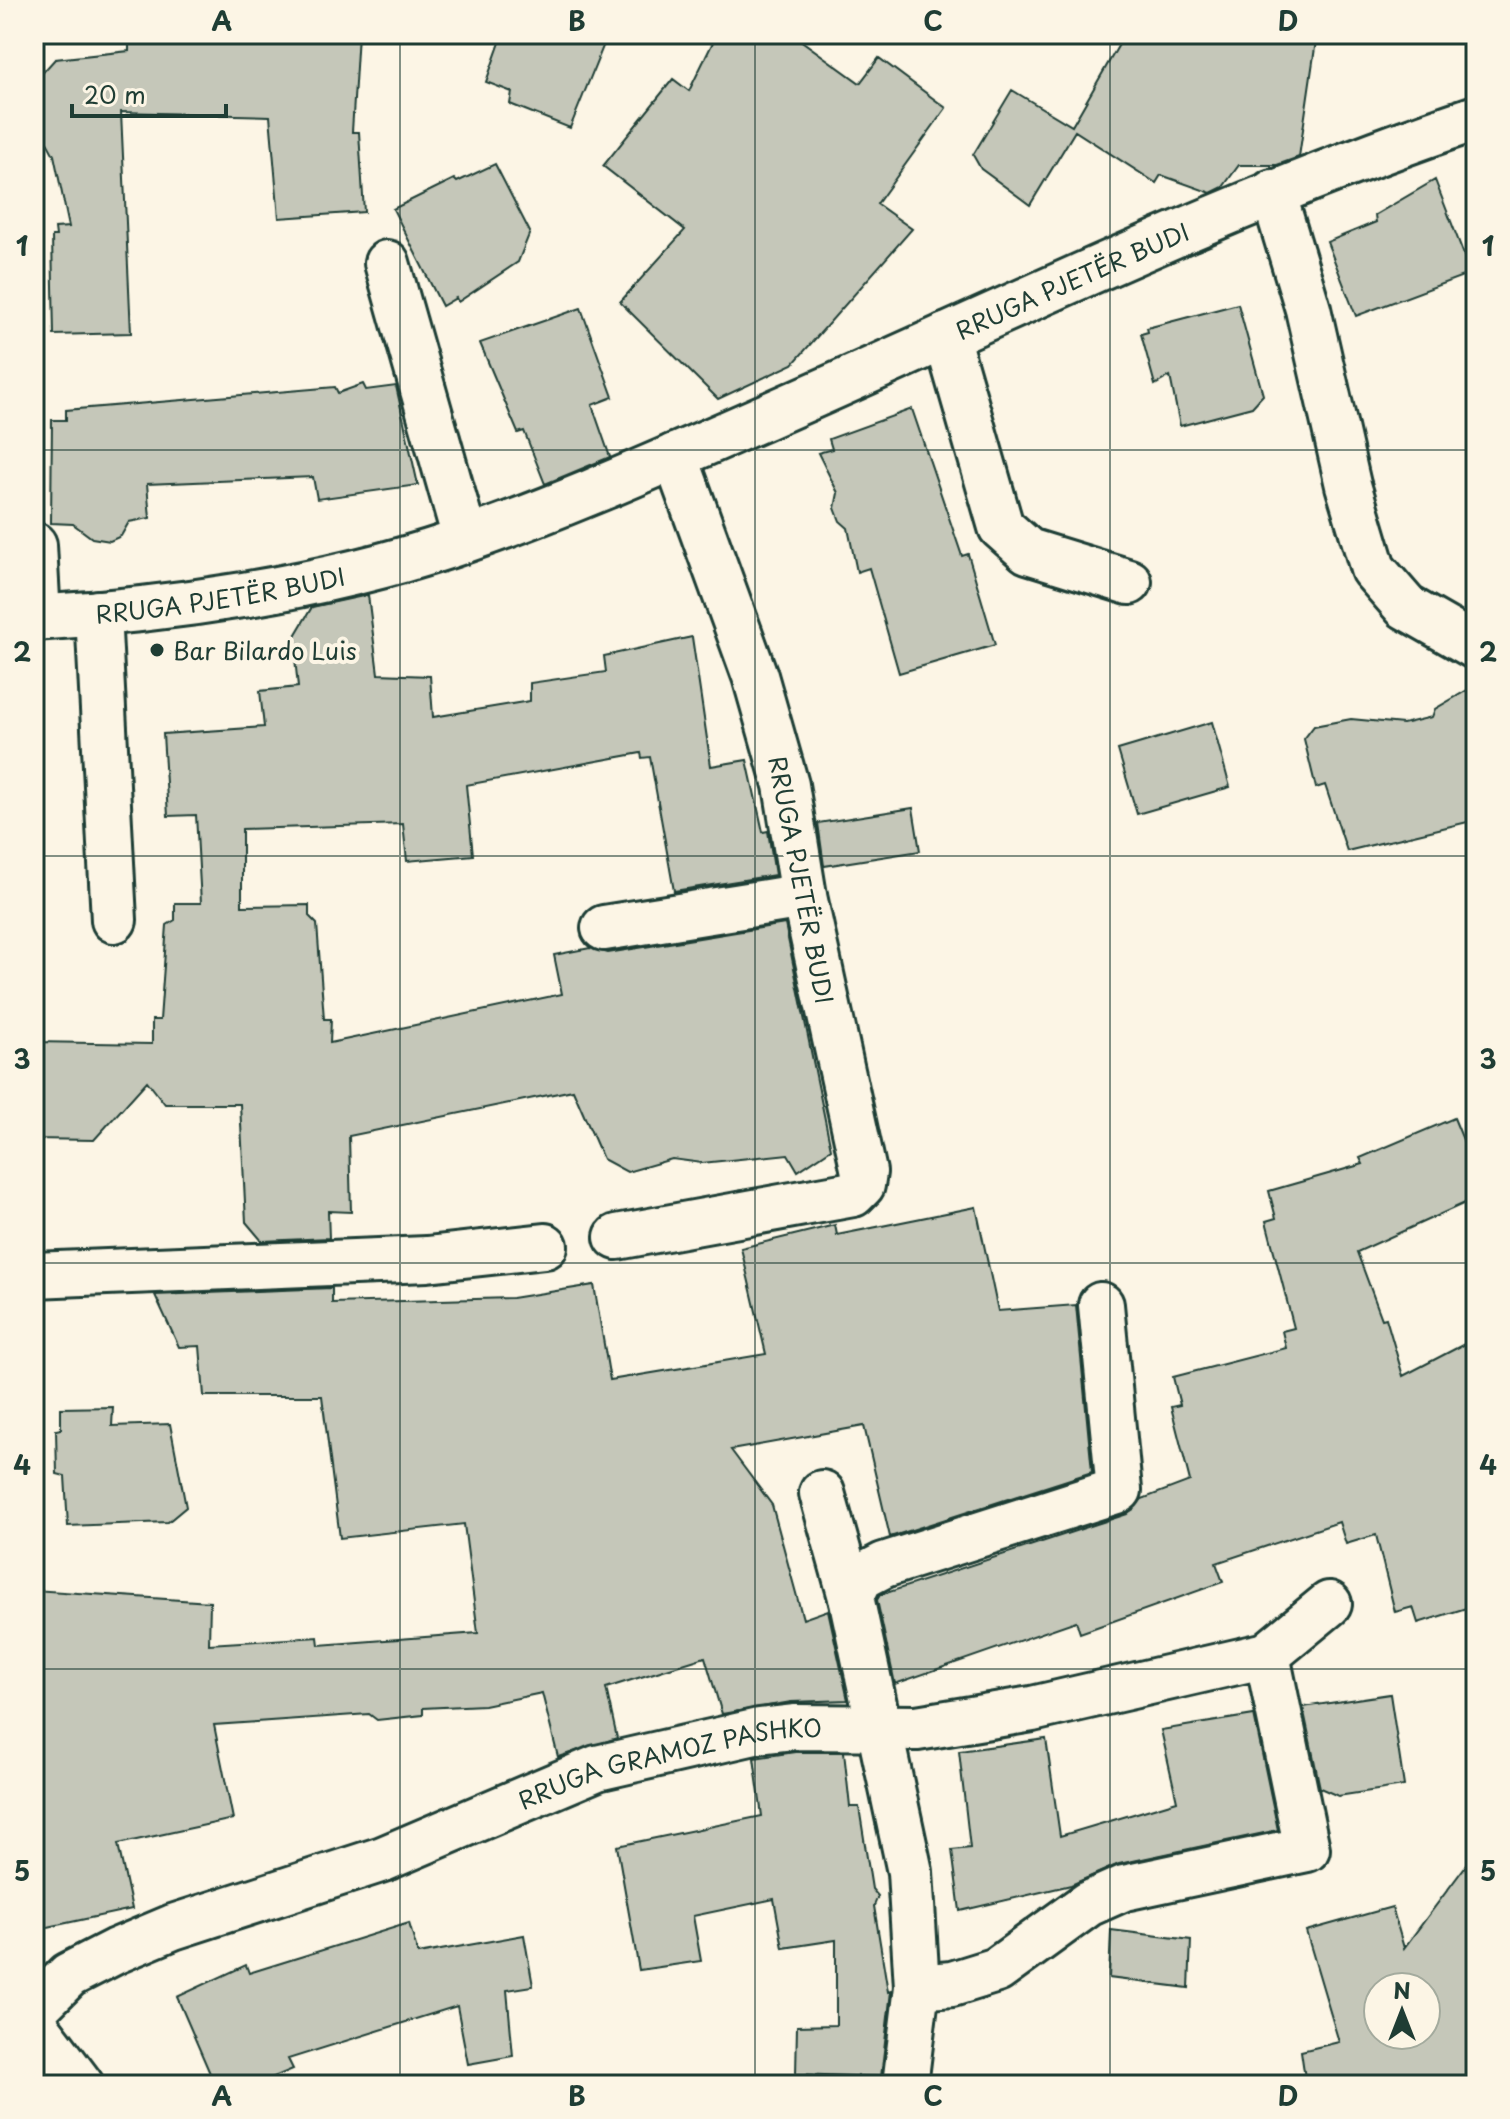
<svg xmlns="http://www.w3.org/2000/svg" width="1510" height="2119" font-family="'Playpen Sans',sans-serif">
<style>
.building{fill:#c5c7b9;stroke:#1f3d34;stroke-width:2;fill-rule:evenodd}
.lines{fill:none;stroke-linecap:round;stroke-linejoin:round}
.minor-casing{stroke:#1f3d34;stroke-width:50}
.minor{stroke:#fcf5e5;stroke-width:44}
.grid{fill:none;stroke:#1f3d34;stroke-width:2;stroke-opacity:0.55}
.poi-dot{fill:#1f3d34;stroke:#fcf5e5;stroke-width:3}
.labels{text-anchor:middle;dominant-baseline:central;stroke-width:8;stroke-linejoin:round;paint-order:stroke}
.street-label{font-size:24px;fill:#1f3d34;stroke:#fcf5e5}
.poi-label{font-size:24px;fill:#1f3d34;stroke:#fcf5e5;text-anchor:start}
.neatline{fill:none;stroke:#1f3d34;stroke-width:3}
.grid-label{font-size:26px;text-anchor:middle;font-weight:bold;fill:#1f3d34}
</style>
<rect width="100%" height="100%" fill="#fcf5e5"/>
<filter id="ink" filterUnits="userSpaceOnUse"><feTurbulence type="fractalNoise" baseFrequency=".0125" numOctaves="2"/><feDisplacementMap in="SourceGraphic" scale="16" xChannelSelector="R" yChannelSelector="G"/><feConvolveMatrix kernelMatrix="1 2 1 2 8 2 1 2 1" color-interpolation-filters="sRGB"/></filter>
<g filter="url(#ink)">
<path class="building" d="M 129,34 L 358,34 L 352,132 L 359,132 L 364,212 L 279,218 L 270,116 L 121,112 L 131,333 L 54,335 L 52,236 L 56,236 L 55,228 L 69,227 L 54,155 L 43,135 L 36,80 L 55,59 L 129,51 Z
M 503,34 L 608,34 L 570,128 L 510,104 L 512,92 L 486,82 Z
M 717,34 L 792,34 L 860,83 L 879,58 L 946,108 L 877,204 L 912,229 L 793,364 L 718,399 L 620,302 L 685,230 L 603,166 L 673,79 L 689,91 Z
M 1125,34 L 1317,34 L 1299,157 L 1277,165 L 1239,165 L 1223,187 L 1211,193 L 1161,175 L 1156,183 L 1075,131 L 1030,205 L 981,169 L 973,155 L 1012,90 L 1072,126 Z
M 495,164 L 530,232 L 518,262 L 458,302 L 456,298 L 442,306 L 393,209 L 454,179 L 457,182 Z
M 1435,180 L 1471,273 L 1356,316 L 1327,242 L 1376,222 L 1375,215 Z
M 1238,304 L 1263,395 L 1252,407 L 1180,426 L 1170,376 L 1155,385 L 1141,334 L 1148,332 L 1147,328 Z
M 581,308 L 613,397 L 592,405 L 610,457 L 545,484 L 524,431 L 518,433 L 480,343 Z
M 363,384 L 366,390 L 396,386 L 418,485 L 317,499 L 313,477 L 147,484 L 150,518 L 129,522 L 121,536 L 110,541 L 92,538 L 73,524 L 51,523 L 52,420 L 66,420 L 66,410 L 335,387 L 338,393 Z
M 912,409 L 962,556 L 968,554 L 995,645 L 899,673 L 869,568 L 857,572 L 848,528 L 840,521 L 835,508 L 838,493 L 818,453 L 832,449 L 829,439 Z
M 368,595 L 378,674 L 430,676 L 433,717 L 530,701 L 530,683 L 606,672 L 604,656 L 692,637 L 711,766 L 747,760 L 763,832 L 768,831 L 775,875 L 674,891 L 650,757 L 642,758 L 641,753 L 466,785 L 473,855 L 407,861 L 403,824 L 242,829 L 242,906 L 309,905 L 309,916 L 317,924 L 324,1019 L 331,1019 L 330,1043 L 562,994 L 554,955 L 590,948 L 608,953 L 785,924 L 831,1149 L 798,1171 L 788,1154 L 702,1163 L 672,1159 L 627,1172 L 603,1159 L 573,1090 L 349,1136 L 351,1212 L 328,1211 L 329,1238 L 262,1241 L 246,1222 L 240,1104 L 165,1104 L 147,1081 L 94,1140 L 34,1139 L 34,1042 L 152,1044 L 152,1020 L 160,1020 L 167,925 L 175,920 L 175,903 L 201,903 L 196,815 L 168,816 L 163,734 L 264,727 L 260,691 L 298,687 L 293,639 L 312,607 Z
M 1476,685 L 1476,820 L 1347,851 L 1325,785 L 1316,788 L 1304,739 L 1314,726 L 1351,719 L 1403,724 L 1432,717 L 1435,709 Z
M 1212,722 L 1230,787 L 1137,814 L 1118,750 Z
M 913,808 L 920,851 L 824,866 L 818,823 Z
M 1454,1118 L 1476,1171 L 1476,1198 L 1357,1252 L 1382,1319 L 1386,1318 L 1403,1376 L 1476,1338 L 1476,1605 L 1418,1623 L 1413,1607 L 1395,1612 L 1376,1535 L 1346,1544 L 1339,1522 L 1216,1563 L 1223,1582 L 1080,1633 L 1076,1621 L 895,1684 L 877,1600 L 880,1595 L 1127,1514 L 1142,1499 L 1190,1481 L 1171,1407 L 1180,1405 L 1173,1377 L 1286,1348 L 1282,1331 L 1294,1328 L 1266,1221 L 1276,1218 L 1269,1191 L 1363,1164 L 1360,1158 Z
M 976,1207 L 998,1311 L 1076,1305 L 1092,1472 L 890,1537 L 864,1426 L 731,1450 L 772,1505 L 803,1619 L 828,1610 L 848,1700 L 791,1702 L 722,1714 L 705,1657 L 606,1688 L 617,1738 L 558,1757 L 542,1693 L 484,1705 L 423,1708 L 423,1715 L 377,1720 L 369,1714 L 214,1725 L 233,1819 L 118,1844 L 132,1909 L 34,1930 L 34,1590 L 210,1602 L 209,1644 L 318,1637 L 319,1645 L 478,1633 L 464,1524 L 340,1538 L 322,1396 L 204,1396 L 200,1346 L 179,1347 L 155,1295 L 332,1288 L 332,1303 L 512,1298 L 594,1285 L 610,1380 L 766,1354 L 741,1248 L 835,1225 L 837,1235 Z
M 113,1407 L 112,1426 L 170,1424 L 186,1507 L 168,1522 L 68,1526 L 65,1476 L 57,1474 L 56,1430 L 61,1429 L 61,1408 Z
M 1390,1694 L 1404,1786 L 1338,1796 L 1320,1788 L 1303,1707 Z
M 1254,1715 L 1278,1830 L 1119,1864 L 1071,1885 L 960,1911 L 952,1850 L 970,1848 L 959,1751 L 1046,1739 L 1060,1836 L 1177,1801 L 1161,1730 Z
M 795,1752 L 844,1752 L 850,1807 L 859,1807 L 872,1889 L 878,1896 L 874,1906 L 888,1992 L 891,1991 L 881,2077 L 796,2074 L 797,2026 L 836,2025 L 836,1940 L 783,1948 L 774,1899 L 693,1916 L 701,1961 L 639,1970 L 617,1846 L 762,1816 L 754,1758 Z
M 1476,1852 L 1476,2085 L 1306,2085 L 1301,2051 L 1339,2042 L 1306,1931 L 1392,1907 L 1404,1948 ZM 1378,1987 L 1426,1987 L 1426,2035 L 1378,2035 Z
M 409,1923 L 418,1954 L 524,1935 L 533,1986 L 507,1990 L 513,2056 L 468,2064 L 457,2006 L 288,2059 L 293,2069 L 255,2085 L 215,2085 L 177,1997 L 246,1965 L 249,1973 Z
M 1111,1930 L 1191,1940 L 1189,1988 L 1109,1978 Z"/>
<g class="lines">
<g class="minor-casing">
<g id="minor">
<path d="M 1273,192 L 1308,309 L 1348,485 L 1373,569 L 1406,607 L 1476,647"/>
<path d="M 387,263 L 465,538"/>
<path d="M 946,336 L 1001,527 L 1028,551 L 1129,582"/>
<path d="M 34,545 L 38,618"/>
<path d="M 98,613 L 114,920"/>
<path id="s1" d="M 34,618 C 170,610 322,588 451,545 C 558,509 662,462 765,417 C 1001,314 1232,200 1476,118"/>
<path d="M 604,928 L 804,896"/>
<path d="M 617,1237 L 853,1194 L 862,1185 L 864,1172 L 804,896 L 786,785 L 755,676 L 675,456"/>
<path d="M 34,1275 L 427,1259 L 545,1246"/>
<path d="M 822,1493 L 851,1597"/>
<path d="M 917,1987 L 952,1984 L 997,1970 L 1088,1904 L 1124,1888 L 1307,1849 L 1267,1655"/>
<path id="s2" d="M 34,2010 L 69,1975 L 116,1951 L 173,1927 L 383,1859 L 597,1768 L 759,1731 L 794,1727 L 917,1728 L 1032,1709 L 1267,1655 L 1329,1604"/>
<path d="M 34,2023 L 81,2085"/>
<path d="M 905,2085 L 917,1987 L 910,1872 L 851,1597 L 861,1577 L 884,1565 L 1119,1490 L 1101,1305"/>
</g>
</g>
<use href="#minor" class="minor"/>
</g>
</g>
<path class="grid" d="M 400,34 L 400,2085M 755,34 L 755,2085M 1110,34 L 1110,2085M 34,450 L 1476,450M 34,856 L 1476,856M 34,1263 L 1476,1263M 34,1669 L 1476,1669"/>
<circle class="poi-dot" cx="157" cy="650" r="8"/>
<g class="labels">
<g class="street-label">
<text stroke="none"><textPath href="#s1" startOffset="1100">RRUGA PJETËR BUDI</textPath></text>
<text stroke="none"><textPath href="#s1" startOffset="188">RRUGA PJETËR BUDI</textPath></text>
<text transform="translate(802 880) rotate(79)">RRUGA PJETËR BUDI</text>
<text stroke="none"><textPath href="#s2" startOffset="690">RRUGA GRAMOZ PASHKO</textPath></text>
</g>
<g class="poi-label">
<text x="173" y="650">Bar Bilardo Luis</text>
</g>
</g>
<rect width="1510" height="2119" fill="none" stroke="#fcf5e5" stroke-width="88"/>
<g transform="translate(1402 2011)"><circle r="38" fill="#fcf5e5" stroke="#a4ab9e" stroke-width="2"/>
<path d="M0-6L14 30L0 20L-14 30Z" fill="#1f3d34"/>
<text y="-12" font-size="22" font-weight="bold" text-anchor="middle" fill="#1f3d34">N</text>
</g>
<path d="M72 104v12h154v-12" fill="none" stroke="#1f3d34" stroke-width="4"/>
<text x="84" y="104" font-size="24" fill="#1f3d34" stroke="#fcf5e5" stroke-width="6" paint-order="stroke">20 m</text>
<rect x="44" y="44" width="1422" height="2031" class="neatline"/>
<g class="grid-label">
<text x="222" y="31">A</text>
<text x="577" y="31">B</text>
<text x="933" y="31">C</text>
<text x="1288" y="31">D</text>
<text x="22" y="256">1</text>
<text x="1488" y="256">1</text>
<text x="22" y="662">2</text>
<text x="1488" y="662">2</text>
<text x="22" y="1069">3</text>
<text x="1488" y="1069">3</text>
<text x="22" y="1475">4</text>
<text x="1488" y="1475">4</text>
<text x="22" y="1881">5</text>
<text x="1488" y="1881">5</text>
<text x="222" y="2106">A</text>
<text x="577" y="2106">B</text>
<text x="933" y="2106">C</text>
<text x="1288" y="2106">D</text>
</g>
</svg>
